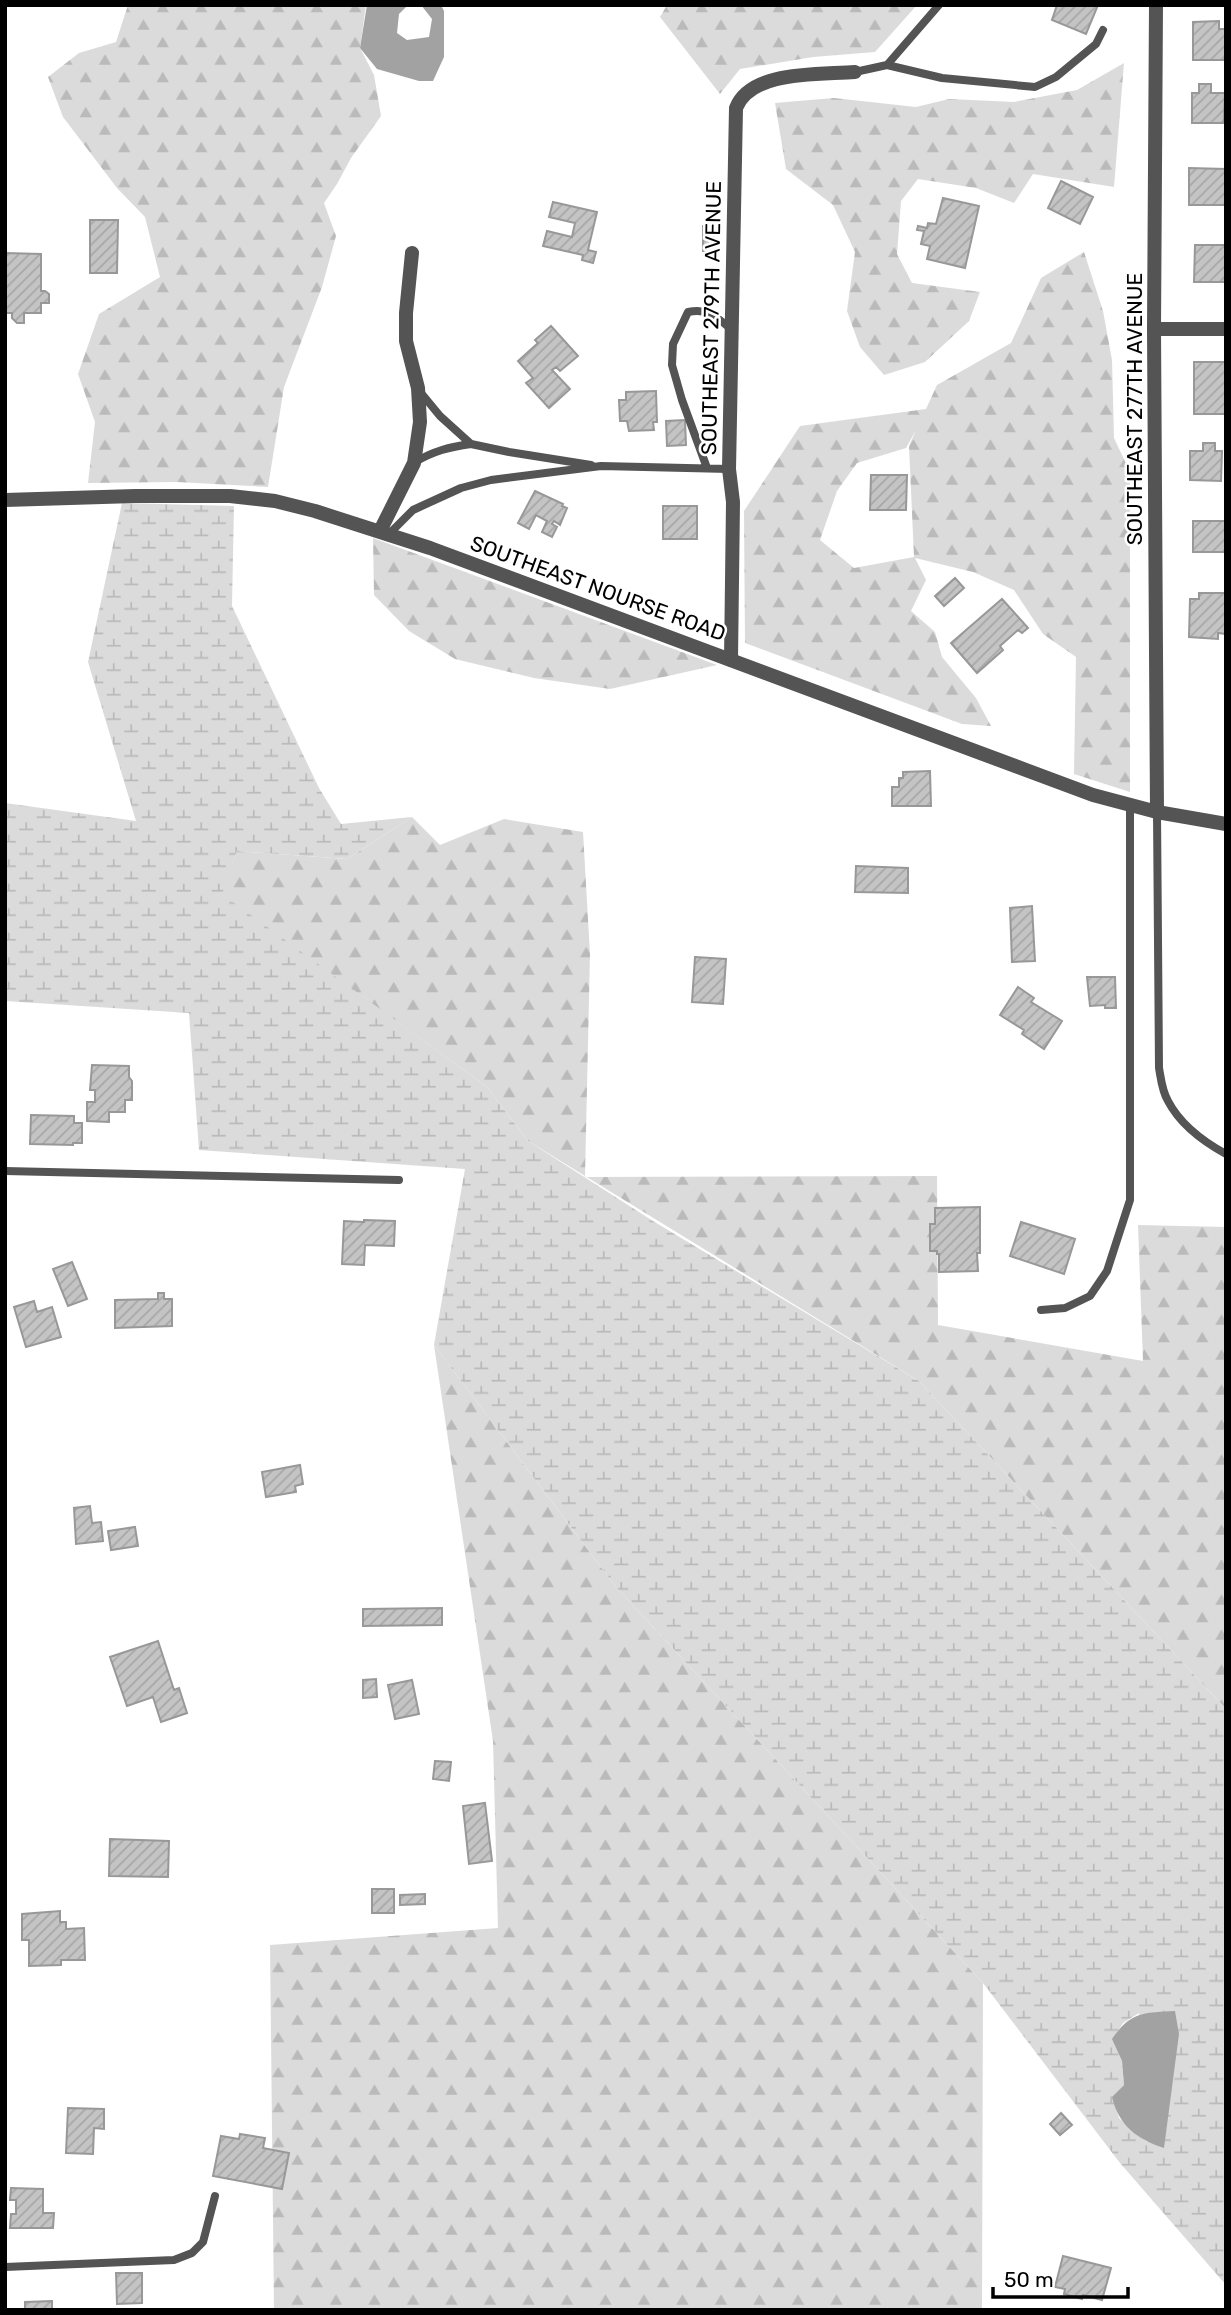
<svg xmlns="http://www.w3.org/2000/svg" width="1231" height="2315" font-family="Rubik,sans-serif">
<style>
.forest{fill:url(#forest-firs);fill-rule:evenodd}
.wetland{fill:url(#wetland-marsh);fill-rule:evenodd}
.water{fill:#a2a2a2}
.building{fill:url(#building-hatch);stroke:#989898;stroke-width:2}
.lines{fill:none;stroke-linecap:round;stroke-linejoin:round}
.service{stroke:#545454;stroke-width:8}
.minor{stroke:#545454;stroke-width:14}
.tertiary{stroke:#545454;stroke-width:14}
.labels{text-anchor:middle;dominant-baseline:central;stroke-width:5;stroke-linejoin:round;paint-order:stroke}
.street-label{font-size:21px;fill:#000;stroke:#fff}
</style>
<defs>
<pattern id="forest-firs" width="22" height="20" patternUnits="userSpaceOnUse" patternTransform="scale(1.75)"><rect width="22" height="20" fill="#dbdbdb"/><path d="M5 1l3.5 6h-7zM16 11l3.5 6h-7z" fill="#bababa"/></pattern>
<pattern id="wetland-marsh" width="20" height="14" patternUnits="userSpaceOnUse" patternTransform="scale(1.75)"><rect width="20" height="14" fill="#dbdbdb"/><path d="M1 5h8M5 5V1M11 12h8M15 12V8" fill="none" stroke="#bababa"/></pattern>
<pattern id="building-hatch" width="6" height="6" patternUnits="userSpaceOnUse" patternTransform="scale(1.75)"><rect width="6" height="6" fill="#c4c4c4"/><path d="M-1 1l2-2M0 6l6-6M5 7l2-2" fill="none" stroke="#a7a7a7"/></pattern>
</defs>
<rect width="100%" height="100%" fill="#fff"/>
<path class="forest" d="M 128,5 L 366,5 L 360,48 L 374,75 L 381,116 L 351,158 L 337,184 L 324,203 L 336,236 L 322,287 L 284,387 L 268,487 L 177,482 L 88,483 L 95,422 L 78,374 L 99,314 L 160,277 L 145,217 L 117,188 L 63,117 L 48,77 L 79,53 L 116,42 Z
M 667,5 L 917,5 L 875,52 L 813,57 L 740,69 L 720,94 L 660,17 Z
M 1124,63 L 1114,187 L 1033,174 L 1014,203 L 976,188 L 918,179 L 901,201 L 897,254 L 912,283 L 980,292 L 969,321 L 925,362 L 884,375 L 860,347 L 847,311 L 855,252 L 833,205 L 786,169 L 775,103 L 834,98 L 916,107 L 949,99 L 1014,102 L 1077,90 Z
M 1084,252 L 1103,311 L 1112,360 L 1114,438 L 1130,472 L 1130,792 L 1074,774 L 1076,657 L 1043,634 L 1014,590 L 973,572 L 915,558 L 926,580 L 911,611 L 935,632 L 942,657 L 976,698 L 991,726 L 962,724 L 745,643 L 744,511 L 800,426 L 926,409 L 937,385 L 1011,343 L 1041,278 ZM 916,430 L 909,446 L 914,557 L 854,568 L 820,540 L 837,491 L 857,463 L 906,448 Z
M 373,538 L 717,665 L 610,689 L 534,678 L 455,659 L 409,631 L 374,595 Z
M 412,817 L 440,845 L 504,819 L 583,832 L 590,954 L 585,1177 L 937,1176 L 938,1325 L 1143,1361 L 1138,1225 L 1226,1227 L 1226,1709 L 919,1381 L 528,1141 L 487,1087 L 221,894 L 237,851 L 347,859 Z
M 434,1345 L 616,1587 L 983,1983 L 982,2310 L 274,2310 L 270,1945 L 498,1928 L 493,1741 Z"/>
<path class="wetland" d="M 122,503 L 234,506 L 232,606 L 319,788 L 341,824 L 412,817 L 347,859 L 237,851 L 222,894 L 487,1087 L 528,1141 L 653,1221 L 919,1381 L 1226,1709 L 1226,2285 L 1120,2163 L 983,1983 L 616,1587 L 434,1345 L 465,1169 L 199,1150 L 189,1013 L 5,1001 L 5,803 L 136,821 L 88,662 ZM 1139,2013 L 1147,2142 L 1119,2118 L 1113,2097 L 1124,2085 L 1122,2061 L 1113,2039 L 1123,2023 Z"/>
<path class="water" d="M 367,5 L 408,5 L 399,14 L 397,33 L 407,40 L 429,37 L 432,19 L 421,5 L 441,5 L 444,11 L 444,57 L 433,81 L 419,81 L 377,69 L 360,48 Z
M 1175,2011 L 1179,2034 L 1164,2148 C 1137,2139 1119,2126 1112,2097 L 1124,2085 L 1122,2061 L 1112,2039 C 1131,2011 1144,2013 1175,2011 Z"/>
<path class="building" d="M 1057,5 L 1098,5 L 1086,34 L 1052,20 Z
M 1219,21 L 1219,29 L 1226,29 L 1226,60 L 1193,60 L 1193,22 Z
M 1199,84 L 1211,84 L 1211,93 L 1225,93 L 1224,123 L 1192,123 L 1192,93 L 1199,93 Z
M 1189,168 L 1226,169 L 1226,205 L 1189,205 Z
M 1061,181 L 1093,197 L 1080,224 L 1048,208 Z
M 943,198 L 979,206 L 965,268 L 927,259 L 930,246 L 921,244 L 924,231 L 917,230 L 918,226 L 927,228 L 928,223 L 936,224 Z
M 553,202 L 597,212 L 588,250 L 596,252 L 593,263 L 582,260 L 583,255 L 543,246 L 547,231 L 572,237 L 575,223 L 549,217 Z
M 90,220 L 118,220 L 117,273 L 90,273 Z
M 703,226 L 713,227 L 713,251 L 703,251 Z
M 1195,245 L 1226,245 L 1226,282 L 1194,282 Z
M 5,253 L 41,254 L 41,291 L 45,291 L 49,294 L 49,303 L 41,303 L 41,313 L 24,313 L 24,323 L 17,323 L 12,318 L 12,313 L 5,313 Z
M 551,326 L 578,356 L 560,371 L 556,367 L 552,370 L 570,389 L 549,408 L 526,383 L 533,378 L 518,361 L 538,343 L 535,340 Z
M 1194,362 L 1226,362 L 1226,414 L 1194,414 Z
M 656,391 L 657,422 L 653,422 L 654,430 L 629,431 L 627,421 L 620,421 L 619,400 L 626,400 L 626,392 Z
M 685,420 L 686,445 L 667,446 L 666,421 Z
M 1203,443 L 1215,443 L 1215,451 L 1222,451 L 1221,481 L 1190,480 L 1190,451 L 1203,451 Z
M 871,475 L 907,475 L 906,510 L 870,510 Z
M 535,491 L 563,504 L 562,506 L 567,508 L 560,525 L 554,521 L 552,524 L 557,527 L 552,537 L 542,532 L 547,521 L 536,515 L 529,529 L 518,523 Z
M 663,506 L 697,506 L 697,539 L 663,539 Z
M 1193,521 L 1225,521 L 1225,552 L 1193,552 Z
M 955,578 L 964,588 L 944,606 L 935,596 Z
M 1199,593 L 1226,593 L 1226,634 L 1218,633 L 1218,639 L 1189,637 L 1190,599 L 1199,599 Z
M 1002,599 L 1028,628 L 1022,633 L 1018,630 L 1000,646 L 1003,650 L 977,673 L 951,643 Z
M 930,771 L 931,806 L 892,806 L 892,787 L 899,787 L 899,778 L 903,778 L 903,772 Z
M 856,866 L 908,868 L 908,893 L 855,892 Z
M 1032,906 L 1035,961 L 1012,962 L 1010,908 Z
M 695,957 L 726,959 L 723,1004 L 692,1002 Z
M 1087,977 L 1115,977 L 1116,1008 L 1105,1008 L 1105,1005 L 1090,1006 Z
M 1018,987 L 1034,998 L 1031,1002 L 1062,1021 L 1044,1049 L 1022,1034 L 1024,1030 L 1000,1015 Z
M 92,1065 L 129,1066 L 129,1077 L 132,1081 L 132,1100 L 125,1100 L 125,1112 L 109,1112 L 109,1122 L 87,1121 L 87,1102 L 95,1102 L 95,1090 L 90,1090 Z
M 31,1115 L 74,1116 L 74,1123 L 82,1123 L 82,1143 L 73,1143 L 73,1145 L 30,1144 Z
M 980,1207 L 980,1253 L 977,1253 L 978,1271 L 939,1272 L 939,1254 L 937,1254 L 937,1251 L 930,1251 L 930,1224 L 935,1224 L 935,1208 Z
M 364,1220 L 395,1221 L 394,1246 L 365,1245 L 364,1265 L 342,1264 L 344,1221 L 364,1222 Z
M 1021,1222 L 1075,1239 L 1064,1274 L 1010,1256 Z
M 72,1262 L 87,1299 L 68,1306 L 53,1269 Z
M 158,1293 L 164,1293 L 164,1299 L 172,1299 L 172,1326 L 115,1328 L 115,1300 L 158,1299 Z
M 34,1301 L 37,1312 L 52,1307 L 61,1337 L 26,1347 L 14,1307 Z
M 300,1465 L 303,1484 L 295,1486 L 296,1492 L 266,1497 L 262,1472 Z
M 90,1506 L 92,1523 L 101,1522 L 103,1541 L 76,1544 L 74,1508 Z
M 135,1527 L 138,1546 L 111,1550 L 108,1531 Z
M 442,1608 L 442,1625 L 363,1626 L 363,1609 Z
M 158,1641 L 174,1690 L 179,1688 L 187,1713 L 161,1722 L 153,1697 L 127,1706 L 110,1657 Z
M 376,1679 L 377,1697 L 363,1698 L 363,1680 Z
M 412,1680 L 419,1714 L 395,1719 L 388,1685 Z
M 435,1761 L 451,1762 L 449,1781 L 433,1779 Z
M 485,1803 L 492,1861 L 469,1864 L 463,1806 Z
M 110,1839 L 169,1841 L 168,1877 L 109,1876 Z
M 372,1889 L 394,1889 L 394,1913 L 372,1913 Z
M 425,1894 L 425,1904 L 400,1905 L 400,1895 Z
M 60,1911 L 60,1922 L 66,1922 L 66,1929 L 84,1928 L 85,1960 L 61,1960 L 61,1965 L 29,1966 L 29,1940 L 22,1940 L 22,1914 Z
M 68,2108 L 104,2109 L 104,2129 L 94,2128 L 93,2154 L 66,2153 Z
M 1061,2113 L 1072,2125 L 1060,2135 L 1050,2124 Z
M 240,2134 L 265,2138 L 263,2148 L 289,2153 L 282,2189 L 213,2176 L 221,2136 L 239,2139 Z
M 11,2188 L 43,2189 L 43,2213 L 54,2213 L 53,2228 L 10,2228 L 11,2214 L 16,2214 L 16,2200 L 10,2200 Z
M 1063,2256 L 1111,2268 L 1102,2300 L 1083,2295 L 1082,2299 L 1064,2294 L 1065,2289 L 1055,2287 Z
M 116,2273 L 142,2273 L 142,2303 L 117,2304 Z
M 52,2301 L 52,2310 L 25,2310 L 25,2302 Z"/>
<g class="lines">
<path class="service" d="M 887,65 L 942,78 L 1035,87 L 1056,77 L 1096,44 L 1103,30
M 855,72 L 887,65 L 939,5
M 421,393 L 440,416 L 471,444 L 509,452 L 591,465
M 415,462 C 434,451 449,447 471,444
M 707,468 L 682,400 L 672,365 L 673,344 L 688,312 C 709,308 716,317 731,329
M 389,534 L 413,510 L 461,488 L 491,480 L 601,466 L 729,469
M 1157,812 L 1159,1068 C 1161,1079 1162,1091 1168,1101 C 1180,1124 1204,1142 1226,1154
M 5,1171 L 399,1180
M 1041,1310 L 1065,1308 L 1090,1296 L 1107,1271 L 1130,1200 L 1130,805
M 5,2267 L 174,2260 L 192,2253 L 203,2242 L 215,2196"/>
<path class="minor" d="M 1156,5 L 1154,329 L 1157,812
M 1154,329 L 1226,329
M 380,531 L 414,463 L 420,422 L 418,388 L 406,341 L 406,313 L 412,253
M 731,660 L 733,502 L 729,469 L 736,108 C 751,70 819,75 855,72"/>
<path class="tertiary" d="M 5,500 L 135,496 L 230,496 L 275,501 L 315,511 L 430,548 L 1093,795 L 1157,812 L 1226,824"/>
</g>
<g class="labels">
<g class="street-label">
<text transform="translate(711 318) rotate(-89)">SOUTHEAST 279TH AVENUE</text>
<text transform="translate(1134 409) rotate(-90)">SOUTHEAST 277TH AVENUE</text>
<text transform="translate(598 588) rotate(20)">SOUTHEAST NOURSE ROAD</text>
</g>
</g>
<rect width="1231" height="2315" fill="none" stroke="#000000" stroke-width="14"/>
<path d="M993 2287v10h135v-10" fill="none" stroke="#000000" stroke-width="3.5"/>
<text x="1004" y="2287" font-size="21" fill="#000000" stroke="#ffffff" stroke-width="5" paint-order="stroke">50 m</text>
</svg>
